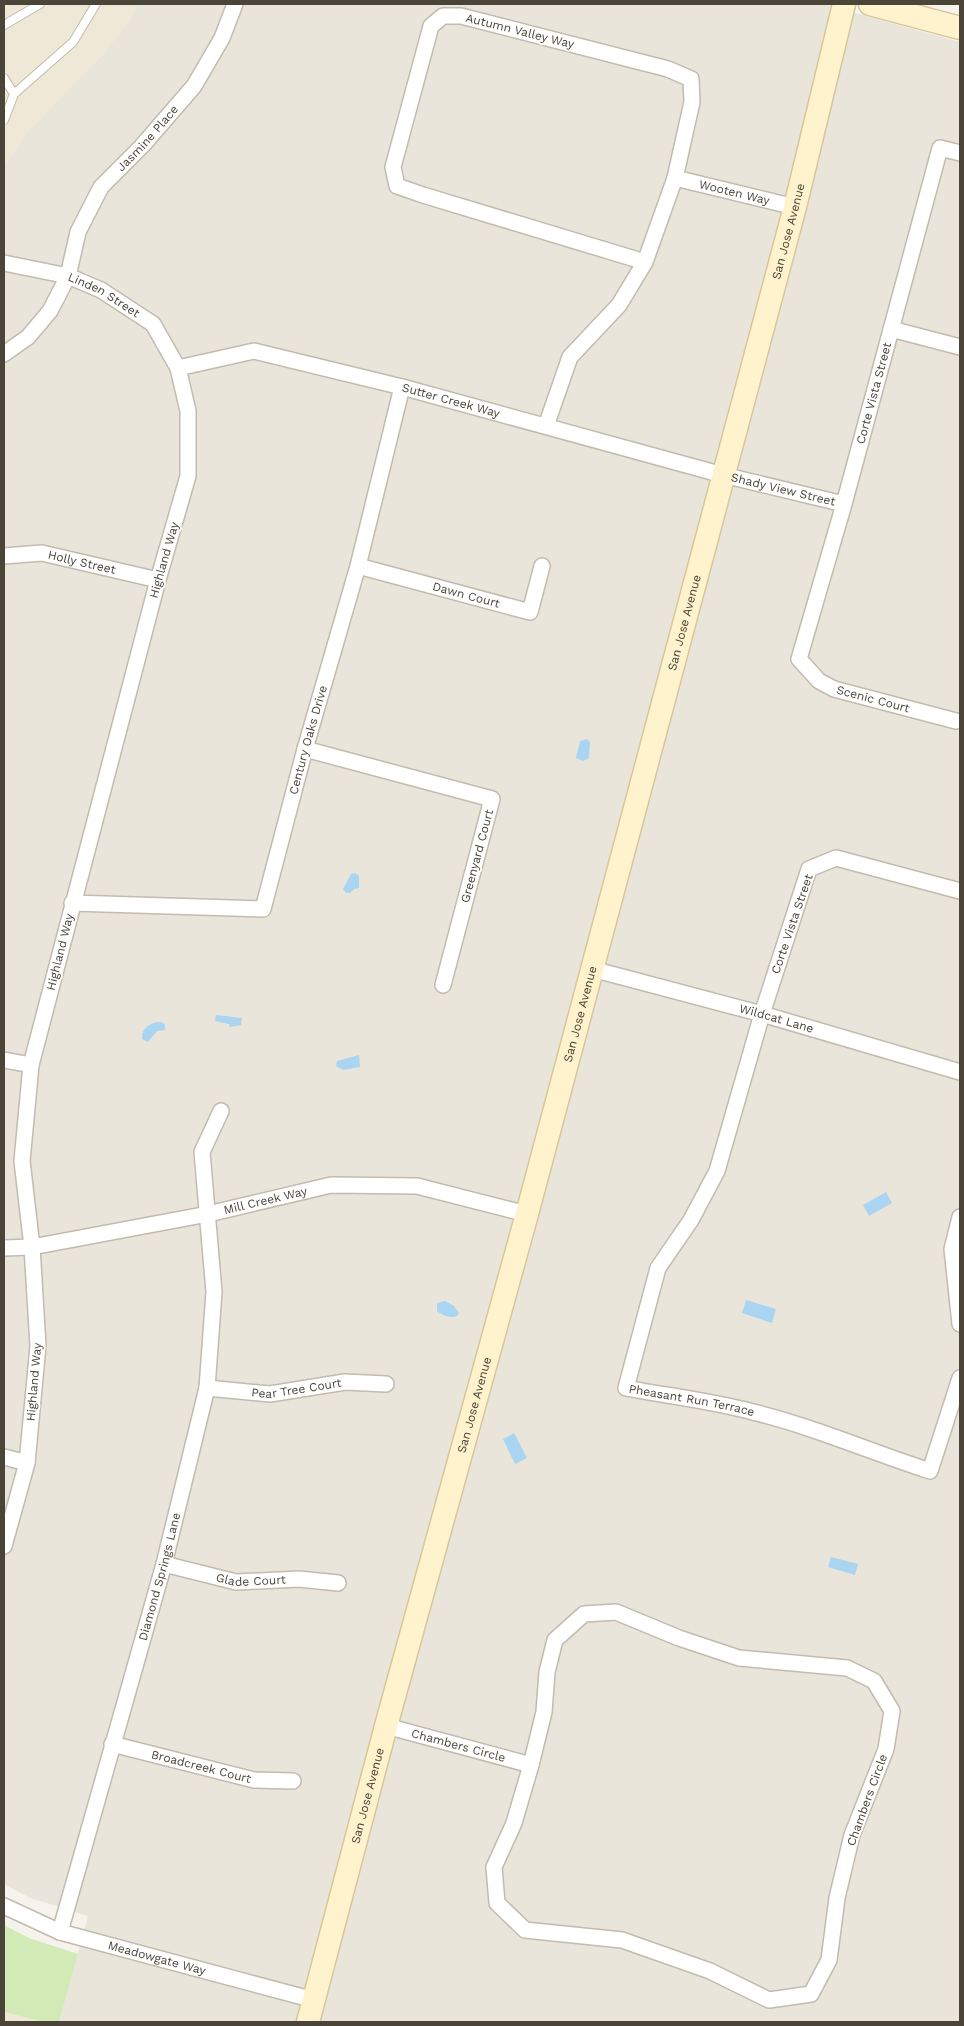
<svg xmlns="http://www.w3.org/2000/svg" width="964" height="2026" font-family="'Work Sans',sans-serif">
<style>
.residential{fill:#eae5da}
.education{fill:#efe8d6}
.green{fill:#d2eab5}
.water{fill:#a9d4f2}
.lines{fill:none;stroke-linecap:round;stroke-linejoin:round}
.lane-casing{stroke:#c2bbae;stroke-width:10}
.street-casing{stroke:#c2bbae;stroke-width:18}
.secondary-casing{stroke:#d6c79b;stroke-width:25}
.lane{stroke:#fff;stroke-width:8}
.street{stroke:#fff;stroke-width:15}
.secondary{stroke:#fff3cd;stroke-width:22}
.labels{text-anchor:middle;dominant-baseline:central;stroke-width:4;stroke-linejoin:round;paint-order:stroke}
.street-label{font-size:12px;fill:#4b4439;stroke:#fff}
</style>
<rect width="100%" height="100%" fill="#f6f3ec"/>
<path class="residential" d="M 137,4 L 823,4 L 960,42 L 960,2022 L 59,2022 L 88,1916 L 30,1898 L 4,1884 L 4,166 L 27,132 L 101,56 L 130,20 Z"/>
<path class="education" d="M 4,4 L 137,4 L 130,20 L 101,56 L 27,132 L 4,166 Z
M 4,2012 L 44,2022 L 4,2022 Z"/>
<path class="green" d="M 4,1925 L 29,1938 L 78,1954 L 59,2022 L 44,2022 L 4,2012 Z"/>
<path class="water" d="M 587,739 L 590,742 L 589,758 L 583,761 L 576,758 C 576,756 580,743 580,741 Z
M 355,873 L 359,876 L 359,888 L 354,889 L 350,893 L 346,893 L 343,889 L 351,874 Z
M 216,1015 L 242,1018 L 241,1025 L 230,1027 L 229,1024 L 215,1021 Z
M 161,1022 L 165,1024 L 165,1030 L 157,1031 L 148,1042 L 142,1039 C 141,1028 151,1022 161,1022 Z
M 359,1055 L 360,1067 L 343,1070 L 336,1066 L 337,1061 Z
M 886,1192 L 892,1203 L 869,1216 L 863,1205 Z
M 746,1300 L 776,1309 L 772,1323 L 742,1313 Z
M 445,1301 L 454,1306 L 459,1313 L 457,1316 C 451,1319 442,1315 437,1311 L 437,1303 Z
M 514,1433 L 527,1458 L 515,1464 L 503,1439 Z
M 831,1557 L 858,1564 L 855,1575 L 828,1567 Z"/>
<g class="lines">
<g class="lane-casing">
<path id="lane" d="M 4,25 L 40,4
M 4,78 L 14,94
M 4,120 L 14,94 L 73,42 L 96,4"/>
</g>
<g class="street-casing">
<g id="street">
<path id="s1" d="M 675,178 L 795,207"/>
<path id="s2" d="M 4,263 L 68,276 L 101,290 L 153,324 L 178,368 L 188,411 L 188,476 L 158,580 L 31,1065 L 22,1161 L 32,1247 L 38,1346 L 27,1463 L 4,1546"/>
<path d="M 891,329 L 960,347"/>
<path id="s3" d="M 4,354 L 28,337 L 50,311 L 68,276 L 78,232 L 101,187 L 142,146 L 194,86 L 222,38 L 235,4"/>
<path id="s4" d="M 178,368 L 254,351 L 402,387 L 723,475 L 844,504"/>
<path d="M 546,426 L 570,357 L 619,305 L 645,262 L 675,178 L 692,102 L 691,79 L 668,69 L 461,16 L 443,16 L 431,26 L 393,167 L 397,186 L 423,195 L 645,262"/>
<path id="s5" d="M 4,556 L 42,553 L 158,580"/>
<path id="s6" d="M 358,566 L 530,612 L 542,566"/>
<path id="s7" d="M 956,721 L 834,689 L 819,681 L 799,659 L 844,504 L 940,148 L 960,153"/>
<path d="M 305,749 L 492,799 L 443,985"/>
<path id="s8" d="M 960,891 L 836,858 L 809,869 L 762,1014 L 717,1171 L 691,1220 L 658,1268 L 626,1388 C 668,1396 712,1401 753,1412 C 814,1427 871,1452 930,1471 L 960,1378"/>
<path id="s9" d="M 72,903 L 263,909 L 305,749 L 358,566 L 402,387"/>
<path id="s10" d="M 592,969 L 762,1014 L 960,1072"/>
<path d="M 4,1060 L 31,1065"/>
<path d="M 960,1217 L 952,1249 L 960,1324"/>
<path id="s11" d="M 4,1248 L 32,1247 L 208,1214 L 331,1185 L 417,1186 L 527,1214"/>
<path id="s12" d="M 207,1388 L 270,1394 L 345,1382 L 386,1384"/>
<path d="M 4,1457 L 27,1463"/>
<path id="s13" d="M 164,1564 L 236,1582 L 299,1579 L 338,1583"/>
<path d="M 616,1612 L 679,1638 L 739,1658 L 847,1668 L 874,1681 L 892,1711 L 886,1749 L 852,1835 L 837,1898 L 829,1960 L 811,1994 L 769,2000 L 710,1971 L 622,1940 L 525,1930 L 497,1903 L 494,1867 L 514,1823 L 531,1765 L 544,1712 L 547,1672 L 555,1640 L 584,1614 Z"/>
<path id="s14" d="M 386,1726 L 531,1765"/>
<path id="s15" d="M 112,1744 L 254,1780 L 293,1781"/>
<path id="s16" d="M 4,1906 L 60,1932 L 314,2000"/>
<path id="s17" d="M 60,1932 L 164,1564 L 207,1388 L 214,1292 L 202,1152 L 221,1111"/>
</g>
</g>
<g class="secondary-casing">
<g id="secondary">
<path d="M 870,4 L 960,28"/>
<path id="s18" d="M 308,2022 L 386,1726 L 527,1214 L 795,207 L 844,4"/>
</g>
</g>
<use href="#lane" class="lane"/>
<use href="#street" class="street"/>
<use href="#secondary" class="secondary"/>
</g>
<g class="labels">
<g class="street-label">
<text transform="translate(520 31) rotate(14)">Autumn Valley Way</text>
<text stroke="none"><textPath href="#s3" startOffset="266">Jasmine Place</textPath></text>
<text stroke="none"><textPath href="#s1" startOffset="61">Wooten Way</textPath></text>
<text stroke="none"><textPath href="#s18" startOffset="1854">San Jose Avenue</textPath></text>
<text stroke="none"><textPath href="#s2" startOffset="106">Linden Street</textPath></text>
<text stroke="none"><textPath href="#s7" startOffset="449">Corte Vista Street</textPath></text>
<text stroke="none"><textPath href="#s4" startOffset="281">Sutter Creek Way</textPath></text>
<text stroke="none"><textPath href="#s4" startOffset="625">Shady View Street</textPath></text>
<text transform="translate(164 560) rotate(-74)">Highland Way</text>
<text stroke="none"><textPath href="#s5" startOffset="79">Holly Street</textPath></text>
<text stroke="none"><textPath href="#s6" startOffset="112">Dawn Court</textPath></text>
<text stroke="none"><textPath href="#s18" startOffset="1449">San Jose Avenue</textPath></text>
<text transform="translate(873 699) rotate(15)">Scenic Court</text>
<text stroke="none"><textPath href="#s9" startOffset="366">Century Oaks Drive</textPath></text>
<text transform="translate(477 856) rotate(-75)">Greenyard Court</text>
<text transform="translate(792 924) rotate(-71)">Corte Vista Street</text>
<text transform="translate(60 952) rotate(-76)">Highland Way</text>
<text stroke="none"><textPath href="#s18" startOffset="1044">San Jose Avenue</textPath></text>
<text stroke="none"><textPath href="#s10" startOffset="191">Wildcat Lane</textPath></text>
<text stroke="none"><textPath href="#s11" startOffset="266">Mill Creek Way</textPath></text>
<text transform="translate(34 1382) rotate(-85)">Highland Way</text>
<text stroke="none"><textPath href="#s12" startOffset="90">Pear Tree Court</textPath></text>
<text stroke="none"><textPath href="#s8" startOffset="778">Pheasant Run Terrace</textPath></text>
<text stroke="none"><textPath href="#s18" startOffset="639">San Jose Avenue</textPath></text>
<text stroke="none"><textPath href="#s17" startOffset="369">Diamond Springs Lane</textPath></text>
<text stroke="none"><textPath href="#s13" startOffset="89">Glade Court</textPath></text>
<text stroke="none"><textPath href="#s14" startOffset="75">Chambers Circle</textPath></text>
<text stroke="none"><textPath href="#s15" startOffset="92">Broadcreek Court</textPath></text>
<text stroke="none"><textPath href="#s18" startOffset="234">San Jose Avenue</textPath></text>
<text transform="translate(867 1800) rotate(-70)">Chambers Circle</text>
<text stroke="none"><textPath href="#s16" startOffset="162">Meadowgate Way</textPath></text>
</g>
</g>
<rect width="964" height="2026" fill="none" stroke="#4b4439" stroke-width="10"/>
</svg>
